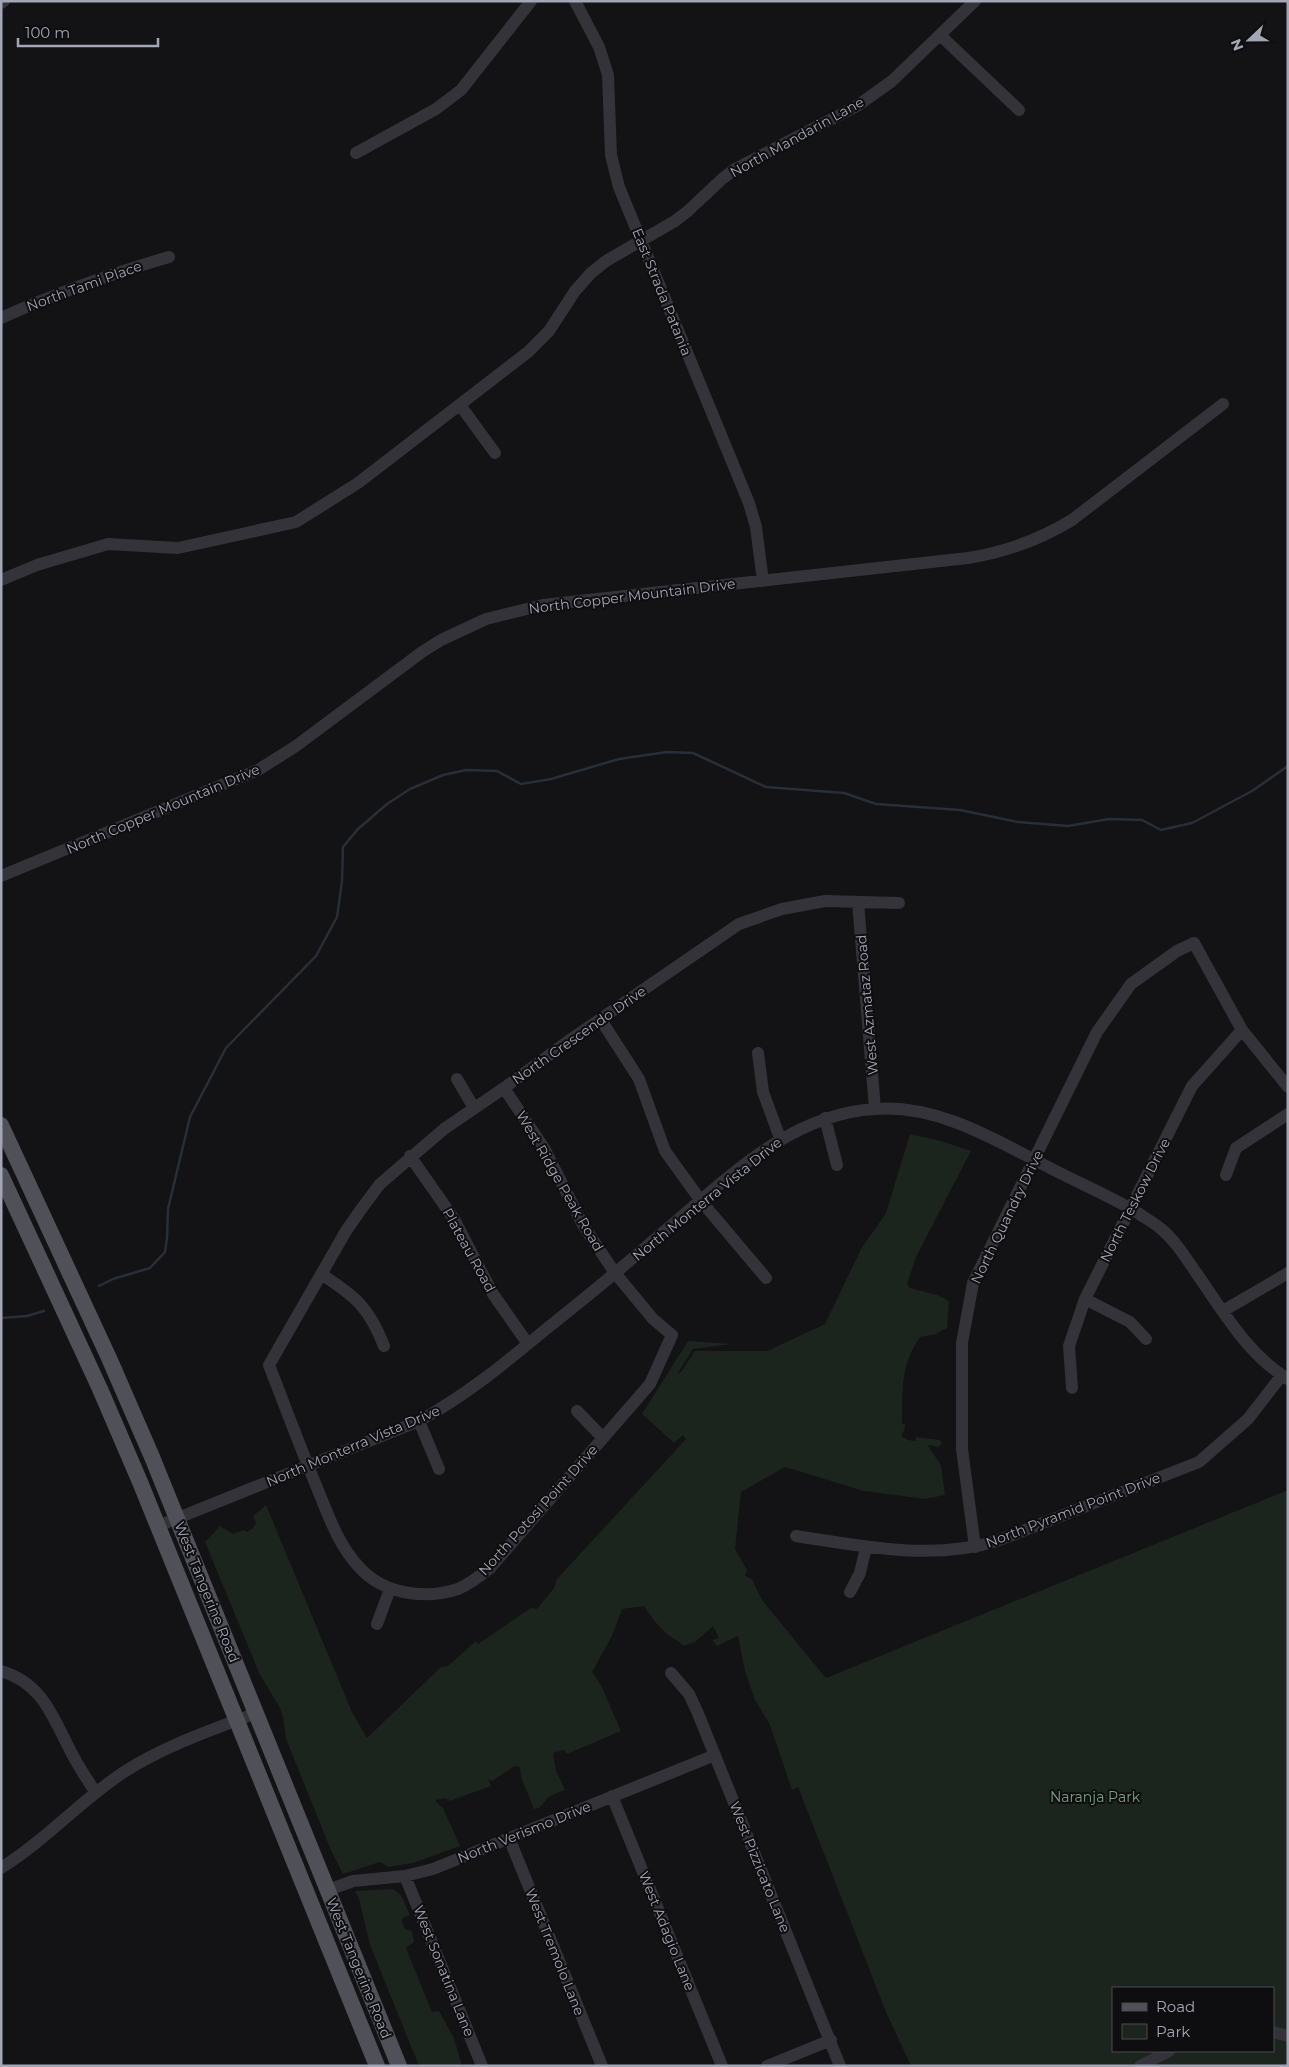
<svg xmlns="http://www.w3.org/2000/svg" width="1289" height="2067" font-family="Montserrat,sans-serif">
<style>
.green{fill:#1c241e;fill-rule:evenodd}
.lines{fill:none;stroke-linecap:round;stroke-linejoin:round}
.stream{stroke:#282f38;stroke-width:2.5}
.minor{stroke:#333339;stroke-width:12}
.major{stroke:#4f5058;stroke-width:16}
.labels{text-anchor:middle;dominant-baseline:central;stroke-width:4;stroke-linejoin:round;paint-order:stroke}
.street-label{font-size:14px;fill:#a3a6b5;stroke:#0e0d0f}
.park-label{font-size:14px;fill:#79a181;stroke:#0e0d0f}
</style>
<rect width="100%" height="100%" fill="#131214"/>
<path class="green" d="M 910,1134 L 941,1141 L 971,1151 L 916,1257 L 907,1284 L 910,1288 L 937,1295 L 949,1301 L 947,1328 L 936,1334 L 920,1337 C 900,1365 903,1390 902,1424 L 905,1424 L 905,1428 L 901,1436 L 908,1440 L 915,1441 L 916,1437 L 940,1440 L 942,1443 L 938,1447 L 930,1445 L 928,1446 L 941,1465 L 945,1495 L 925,1499 L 864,1491 L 785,1467 L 741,1492 L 735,1549 L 747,1570 L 745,1576 L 752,1579 L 762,1600 L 826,1678 L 1288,1490 L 1288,2066 L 911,2066 L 886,2012 L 798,1787 L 792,1790 L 770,1725 L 755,1700 L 745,1671 L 738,1636 L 717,1646 L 712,1640 L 719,1638 L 713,1626 L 695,1642 L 683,1646 C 679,1640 673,1639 667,1634 C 658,1626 651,1617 644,1606 L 622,1609 L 612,1636 L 592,1672 L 601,1685 L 621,1731 L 567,1754 L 564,1750 L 553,1753 L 556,1770 L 565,1790 L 550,1796 L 539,1808 L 534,1809 L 521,1777 L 520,1767 L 515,1766 L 492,1781 L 488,1779 L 491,1786 L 450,1801 L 445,1798 L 436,1800 L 436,1802 L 443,1808 L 460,1846 L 413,1863 L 388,1867 L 380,1862 L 343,1874 L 330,1848 L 286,1739 L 283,1717 L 279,1706 L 260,1675 L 205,1542 L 220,1526 L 233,1534 L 243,1530 L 247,1532 L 253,1528 L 256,1523 L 253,1516 L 266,1505 L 352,1712 L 367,1738 L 441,1667 L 448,1666 L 476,1641 L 478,1644 L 531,1608 L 537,1609 L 554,1588 L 557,1579 L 686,1439 L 683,1435 L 674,1443 L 642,1414 L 688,1341 L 732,1344 L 693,1349 L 677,1374 L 681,1372 L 695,1351 L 767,1351 L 825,1324 L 861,1249 L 886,1213 ZM 1113,1988 L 1273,1988 L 1273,2051 L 1113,2051 Z
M 393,1889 L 401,1895 L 410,1915 L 403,1918 L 402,1922 L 405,1929 L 412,1931 L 414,1942 L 406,1948 L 432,2012 L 439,2011 L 454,2038 L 462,2066 L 419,2066 L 370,1945 L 359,1899 L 355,1891 Z"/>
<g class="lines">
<path class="stream" d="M 99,1286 L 113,1279 L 150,1268 L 165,1252 L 167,1238 L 168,1209 L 190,1117 L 226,1048 L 316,956 L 337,917 L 342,881 L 343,847 L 358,829 L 387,804 L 410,789 L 443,775 L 466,770 L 497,771 L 521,784 L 551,779 L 619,759 L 667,752 L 693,753 L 766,787 L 844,793 L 876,804 L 960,810 L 1018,822 L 1068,826 L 1109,819 L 1142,820 L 1161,830 L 1192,823 L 1252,791 L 1288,766
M 1,1318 L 27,1316 L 44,1311"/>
<path class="minor" d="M 575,1 L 599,47 L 608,75 L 611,155 L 619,187 L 749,503 L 756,527 L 763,581
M 1,3 L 4,1
M 941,36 L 1019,110
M 356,153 L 436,109 L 461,90 L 531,1
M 1,318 C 56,293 111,274 169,257
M 460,405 L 495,453
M 1,580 L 37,565 L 108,544 L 178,548 L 296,522 L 358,483 L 528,352 L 549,331 L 575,291 L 591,273 L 606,261 L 675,221 L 688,211 L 722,179 L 735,169 L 857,106 L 892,81 L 975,1
M 1,876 L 258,770 L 296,746 L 422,652 L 441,640 L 486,619 L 543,605 L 968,558 C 1006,552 1039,540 1072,520 L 1223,404
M 858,902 L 875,1109
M 601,1020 L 639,1079 L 665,1151 L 701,1201 L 766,1278
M 758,1053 L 763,1092 L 780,1138
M 457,1079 L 474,1108
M 504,1088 L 544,1148 L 583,1225 L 615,1273 L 653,1319 L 672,1335 L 650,1384 L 490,1568 C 480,1576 470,1584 458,1589 C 424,1600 383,1594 359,1567 C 337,1544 327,1511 315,1483 C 299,1444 284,1404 269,1365 L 346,1231 L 362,1208 L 380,1184 L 444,1129 L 504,1088 L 567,1042 L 739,924 L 782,909 L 825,901 L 899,903
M 825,1118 L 837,1165
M 410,1156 L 454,1219 L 493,1294 L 528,1344
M 1226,1175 L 1236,1148 L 1288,1114
M 321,1274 C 355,1296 369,1307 384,1346
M 1085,1299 L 1130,1322 L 1146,1339
M 1223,1311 L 1288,1273
M 1072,1388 L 1069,1346 L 1085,1299 L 1192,1086 L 1242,1030
M 577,1411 L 603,1438
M 419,1421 L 439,1469
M 158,1526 L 419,1421 C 465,1396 504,1364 545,1330 C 584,1299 623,1267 661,1234 C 724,1182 788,1114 875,1109 C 941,1104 1000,1143 1056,1171 C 1083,1185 1112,1197 1138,1213 C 1145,1218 1153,1222 1160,1228 C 1175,1240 1186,1258 1197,1274 C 1223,1311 1248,1355 1288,1379
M 796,1536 C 862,1546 932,1561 997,1541 L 1199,1462 L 1248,1419 L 1282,1375
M 975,1547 L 962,1449 L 962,1343 L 973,1283 L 1097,1032 L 1131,984 L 1177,951 L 1194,943 L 1242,1030 L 1288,1087
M 850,1592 L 860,1573 L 866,1547
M 377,1624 L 390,1589
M 1,1671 C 41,1683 51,1713 68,1746 C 76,1763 86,1778 96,1793
M 671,1673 L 689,1694 L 697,1711 L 840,2066
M 612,1796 L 722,2066
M 509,1838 L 602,2066
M 1,1868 C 46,1840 81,1800 124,1772 C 164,1746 212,1730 256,1713
M 405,1876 L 482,2066
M 328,1890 L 353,1881 L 405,1876 L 433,1869 L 715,1755
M 1273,2032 L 1288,2036
M 767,2066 L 831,2040
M 1140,2066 L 1169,2051"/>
<path class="major" d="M 1,1125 L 109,1358 L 152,1457 L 399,2066
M 1,1175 L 100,1389 L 140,1482 L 377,2066"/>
</g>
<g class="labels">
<g class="street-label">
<text transform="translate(797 137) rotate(-29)">North Mandarin Lane</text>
<text transform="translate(84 286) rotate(-20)">North Tami Place</text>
<text transform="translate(662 292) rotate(68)">East Strada Patania</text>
<text transform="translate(632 596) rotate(-7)">North Copper Mountain Drive</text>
<text transform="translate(163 809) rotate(-23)">North Copper Mountain Drive</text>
<text transform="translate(867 1005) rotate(-95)">West Azmataz Road</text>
<text transform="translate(579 1035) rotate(-35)">North Crescendo Drive</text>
<text transform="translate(560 1181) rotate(60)">West Ridge Peak Road</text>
<text transform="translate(707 1199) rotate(-39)">North Monterra Vista Drive</text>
<text transform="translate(1135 1200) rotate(-63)">North Teskow Drive</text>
<text transform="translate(1007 1217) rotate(-64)">North Quandry Drive</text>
<text transform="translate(469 1250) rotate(61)">Plateau Road</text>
<text transform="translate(353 1446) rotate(-23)">North Monterra Vista Drive</text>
<text transform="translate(538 1510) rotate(-48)">North Potosi Point Drive</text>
<text transform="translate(1073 1510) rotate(-21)">North Pyramid Point Drive</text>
<text transform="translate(207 1592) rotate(68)">West Tangerine Road</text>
<text transform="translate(524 1832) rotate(-22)">North Verismo Drive</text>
<text transform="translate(760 1867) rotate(68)">West Pizzicato Lane</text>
<text transform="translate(667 1931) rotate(68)">West Adagio Lane</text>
<text transform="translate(555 1952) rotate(68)">West Tremolo Lane</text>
<text transform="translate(359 1968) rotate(68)">West Tangerine Road</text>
<text transform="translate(444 1971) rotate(68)">West Sonatina Lane</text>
</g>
<g class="park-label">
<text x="1095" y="1797">Naranja Park</text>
</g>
</g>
<rect width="1289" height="2067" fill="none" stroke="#a3a6b5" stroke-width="5"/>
<rect x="1112" y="1987" width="162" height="65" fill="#0e0d0f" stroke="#4a4a51"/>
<rect x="1122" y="2003" width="25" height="8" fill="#4f5058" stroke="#4a4a51"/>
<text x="1156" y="2012" font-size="15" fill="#a3a6b5">Road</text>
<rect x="1122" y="2024" width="25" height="15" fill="#1c241e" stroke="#4a4a51"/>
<text x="1156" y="2037" font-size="15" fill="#a3a6b5">Park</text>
<g transform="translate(1249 40) rotate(248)" stroke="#0e0d0f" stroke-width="4" paint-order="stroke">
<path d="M0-4L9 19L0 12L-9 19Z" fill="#a3a6b5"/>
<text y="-8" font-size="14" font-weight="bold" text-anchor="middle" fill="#a3a6b5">N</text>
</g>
<path d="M18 38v8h140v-8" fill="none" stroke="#a3a6b5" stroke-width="2.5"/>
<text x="25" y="38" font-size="15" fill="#a3a6b5" stroke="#0e0d0f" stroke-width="4" paint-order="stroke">100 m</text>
</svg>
